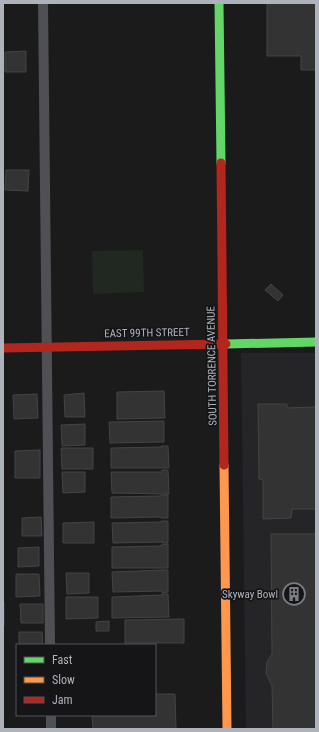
<svg xmlns="http://www.w3.org/2000/svg" width="319" height="732" font-family="'Roboto Condensed',sans-serif">
<style>
.built{fill:#252527}
.green{fill:#212822}
.building{fill:#333;stroke:#434447}
.lines{fill:none;stroke-linecap:round;stroke-linejoin:round}
.lane{stroke:#4f5054;stroke-width:10}
.fast{stroke:#63d668;stroke-width:9}
.slow{stroke:#ff974d;stroke-width:9}
.jam{stroke:#b3261e;stroke-width:9}
.labels{text-anchor:middle;dominant-baseline:central;stroke-width:3.5;stroke-linejoin:round;paint-order:stroke}
.street-label{font-size:11px;fill:#adb2bb;stroke:#151517}
.poi-label{font-size:11px;fill:#adb2bb;stroke:#151517;text-anchor:end}
</style>
<rect width="100%" height="100%" fill="#1b1b1b"/>
<path class="built" d="M 241,353 L 316,353 L 316,729 L 246,729 Z"/>
<path class="green" d="M 143,250 L 144,292 L 93,294 L 92,251 Z"/>
<path class="building" d="M 267,3 L 316,3 L 316,70 L 301,70 L 301,56 L 267,56 Z
M 26,51 L 26,72 L 5,72 L 5,52 Z
M 6,170 L 29,170 L 28,191 L 5,190 Z
M 271,284 L 283,295 L 278,301 L 265,290 Z
M 164,391 L 165,418 L 117,419 L 117,392 Z
M 84,393 L 85,417 L 65,417 L 64,395 Z
M 37,394 L 38,418 L 14,419 L 13,395 Z
M 258,404 L 287,404 L 287,408 L 316,407 L 316,509 L 292,509 L 291,518 L 263,519 L 263,480 L 259,479 Z
M 164,421 L 164,442 L 110,443 L 109,422 Z
M 85,424 L 85,445 L 62,446 L 61,425 Z
M 161,446 L 168,446 L 169,468 L 111,468 L 111,448 L 161,447 Z
M 61,448 L 93,448 L 93,469 L 62,469 Z
M 40,450 L 40,478 L 15,478 L 15,451 Z
M 162,470 L 168,470 L 169,494 L 112,493 L 111,472 L 162,472 Z
M 62,472 L 85,472 L 85,492 L 63,493 Z
M 161,495 L 168,495 L 168,518 L 161,518 L 161,517 L 111,518 L 111,497 L 161,496 Z
M 41,517 L 42,536 L 22,536 L 22,518 Z
M 161,521 L 168,521 L 168,543 L 162,543 L 162,542 L 113,543 L 112,523 L 161,522 Z
M 94,522 L 94,543 L 63,543 L 63,523 Z
M 271,534 L 316,534 L 316,729 L 273,729 L 272,686 L 266,673 L 267,662 L 272,654 Z
M 168,544 L 168,568 L 112,568 L 112,547 L 161,546 L 161,545 Z
M 39,547 L 39,566 L 18,567 L 18,548 Z
M 162,570 L 168,570 L 168,592 L 162,593 L 162,591 L 113,592 L 112,572 Z
M 66,573 L 89,573 L 89,593 L 67,594 Z
M 16,574 L 39,574 L 40,596 L 16,597 Z
M 162,594 L 168,594 L 169,617 L 112,618 L 112,597 L 162,595 Z
M 66,597 L 98,597 L 98,618 L 66,619 Z
M 3,602 L 4,602 L 4,626 L 3,626 Z
M 20,604 L 43,604 L 43,623 L 21,623 Z
M 184,619 L 184,643 L 125,643 L 125,620 Z
M 109,621 L 109,631 L 96,631 L 96,622 Z
M 19,632 L 42,632 L 43,645 L 19,645 Z
M 155,694 L 175,694 L 176,729 L 93,729 L 92,715 L 155,715 Z"/>
<g class="lines">
<path class="lane" d="M 43,3 L 50,645
M 51,715 L 51,729"/>
<path class="fast" d="M 219,3 L 221,163
M 226,344 L 316,342"/>
<path class="slow" d="M 224,465 L 227,729"/>
<path class="jam" d="M 221,163 L 224,465
M 3,348 L 226,344"/>
</g>
<defs>
<g id="building-ring" transform="scale(1.15)"><circle r="9.5" fill="#151517" stroke="#7a7d83" stroke-width="1.5"/><path d="M-4-6H4V6H1V3H-1V6H-4ZM-2.5-4.3h1.7v1.8h-1.7ZM.8-4.3h1.7v1.8H.8ZM-2.5-1h1.7V.8h-1.7ZM.8-1h1.7V.8H.8Z" fill="#7a7d83"/></g>
</defs>
<g fill-rule="evenodd">
<use href="#building-ring" x="294" y="594"/>
</g>
<g class="labels">
<g class="street-label">
<text transform="translate(147 333) rotate(-1)">EAST 99TH STREET</text>
<text transform="translate(212 366) rotate(-91)">SOUTH TORRENCE AVENUE</text>
</g>
<g class="poi-label">
<text x="278" y="594">Skyway Bowl</text>
</g>
</g>
<rect width="319" height="732" fill="none" stroke="#adb2bb" stroke-width="8"/>
<rect x="16" y="644" width="140" height="72" fill="#151517" stroke="#525459"/>
<rect x="24" y="657" width="20" height="6" fill="#63d668" stroke="#525459"/>
<text x="52" y="664" font-size="12" fill="#adb2bb">Fast</text>
<rect x="24" y="677" width="20" height="6" fill="#ff974d" stroke="#525459"/>
<text x="52" y="684" font-size="12" fill="#adb2bb">Slow</text>
<rect x="24" y="697" width="20" height="6" fill="#b3261e" stroke="#525459"/>
<text x="52" y="704" font-size="12" fill="#adb2bb">Jam</text>
</svg>
